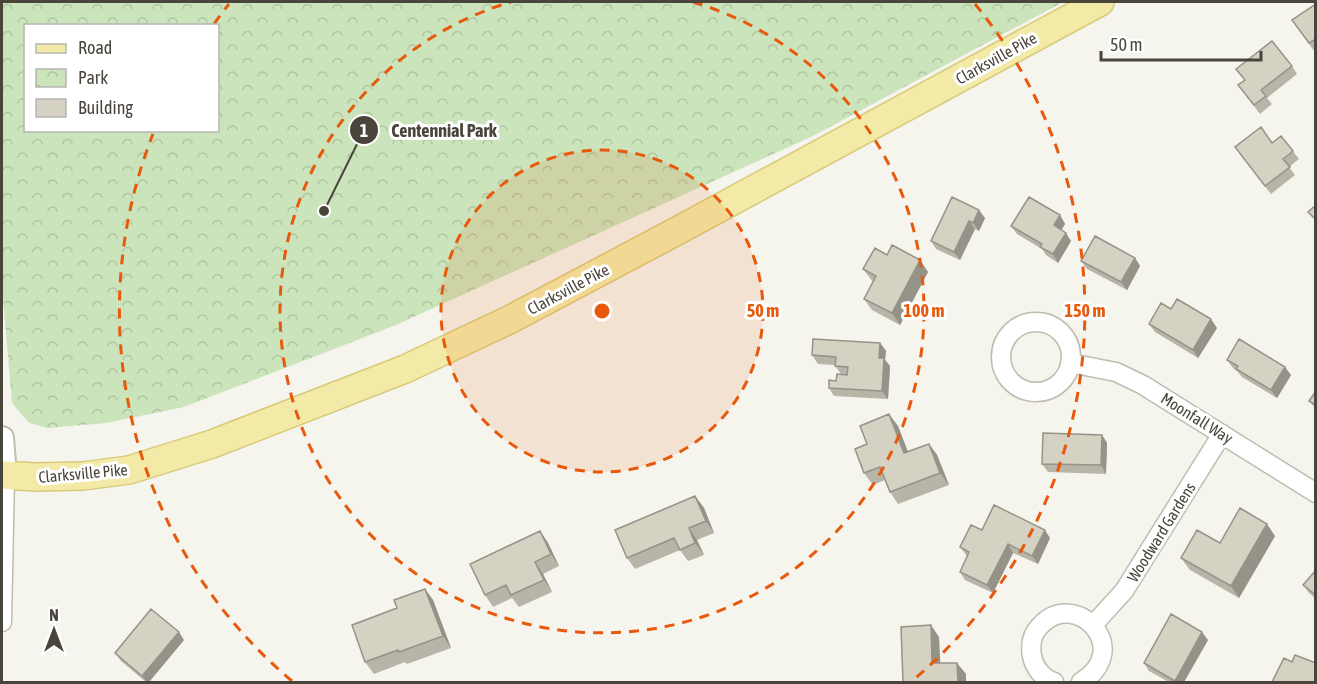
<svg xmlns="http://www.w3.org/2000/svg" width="1317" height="684" font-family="'Asap Condensed',sans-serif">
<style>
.park{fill:url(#park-crowns);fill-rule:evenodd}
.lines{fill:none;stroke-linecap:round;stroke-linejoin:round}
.minor-casing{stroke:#bfbcb0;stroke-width:21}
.tertiary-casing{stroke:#bfbcb0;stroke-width:26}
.primary-casing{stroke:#d7ca78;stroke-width:30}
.minor{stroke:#fff;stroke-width:18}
.tertiary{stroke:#fff;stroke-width:22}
.primary{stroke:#f3eaa7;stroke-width:27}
.wall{fill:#b7b4a8}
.shaded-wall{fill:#959288}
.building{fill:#d5d1c3;stroke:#959288;stroke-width:1.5}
.ring{fill:none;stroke:#e8590c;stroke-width:3;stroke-dasharray:10 8}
.labels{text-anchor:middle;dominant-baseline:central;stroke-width:6;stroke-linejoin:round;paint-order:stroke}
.street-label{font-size:16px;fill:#49453b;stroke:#fff}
.centre{fill:#e8590c;stroke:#fff;stroke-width:3}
.ring-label{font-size:18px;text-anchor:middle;font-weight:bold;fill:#e8590c;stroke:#fff;stroke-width:6;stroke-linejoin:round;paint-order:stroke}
.leader{fill:none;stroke:#49453b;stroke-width:2}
.callout-dot{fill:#49453b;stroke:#fff;stroke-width:2}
.mark-label{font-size:18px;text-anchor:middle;font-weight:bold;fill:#fff}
.callout-label{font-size:18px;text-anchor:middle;font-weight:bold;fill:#49453b;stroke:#fff;stroke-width:6;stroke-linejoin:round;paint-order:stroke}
</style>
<defs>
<pattern id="park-crowns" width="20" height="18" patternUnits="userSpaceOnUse" patternTransform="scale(1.5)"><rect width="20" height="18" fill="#cbe4bb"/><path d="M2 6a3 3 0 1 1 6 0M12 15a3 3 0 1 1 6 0" fill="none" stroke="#b0c5a2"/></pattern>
</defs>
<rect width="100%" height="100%" fill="#f5f4ed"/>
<path class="park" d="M 2,2 L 1063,2 L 813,136 L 396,325 L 184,407 L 106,423 L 48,428 L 29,423 L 12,403 L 2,287 ZM 26,26 L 218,26 L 218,130 L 26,130 Z"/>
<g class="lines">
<g class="minor-casing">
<path id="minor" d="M1001 357a35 35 0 1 1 70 0a35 35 0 1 1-70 0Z
M 1070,363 L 1116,372 L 1143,385 L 1316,493
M 2,622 L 5,475
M 1093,625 L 1124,591 L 1222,434
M 1054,682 C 1043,679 1034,667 1032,656 C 1030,645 1032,634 1040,626 C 1075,587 1135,649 1081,682"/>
</g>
<g class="tertiary-casing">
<path id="tertiary" d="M 2,438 L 5,475"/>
</g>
<g class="primary-casing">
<path id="primary" d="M 2,475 L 36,477 L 83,476 L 129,470 L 212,444 L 405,369 L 511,319 L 677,231 L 1100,2"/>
</g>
<use href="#minor" class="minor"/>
<use href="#tertiary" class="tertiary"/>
<use href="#primary" class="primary"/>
</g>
<path class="wall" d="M 1316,4 L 1316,51 L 1314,51 L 1292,20 Z
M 1292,66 L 1297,74 L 1267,98 L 1272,104 L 1260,114 L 1238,85 L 1245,80 L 1236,69 Z
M 1281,136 L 1299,159 L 1289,167 L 1295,175 L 1271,194 L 1241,155 L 1272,143 Z
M 952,197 L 985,218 L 979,231 L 975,229 L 960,260 L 936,249 L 931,241 Z
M 1060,215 L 1065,224 L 1061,230 L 1071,241 L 1058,263 L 1046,255 L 1042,249 L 1017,234 L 1011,226 Z
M 1135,258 L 1140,266 L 1127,290 L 1087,269 L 1081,261 Z
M 920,260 L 928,272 L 900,325 L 872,310 L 864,299 L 873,282 L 863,269 Z
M 1171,309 L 1217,328 L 1198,358 L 1155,332 L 1149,324 Z
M 880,343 L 886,351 L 885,360 L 890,366 L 888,399 L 834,396 L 829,388 L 836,381 L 841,374 L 835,366 L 835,365 L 818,364 L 812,355 Z
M 1227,360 L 1291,375 L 1277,398 L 1242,377 L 1237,371 L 1233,368 Z
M 1316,391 L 1316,409 L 1309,401 Z
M 898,426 L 908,452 L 929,444 L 937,455 L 949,485 L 898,504 L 890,492 L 885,480 L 873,485 L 864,473 L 867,444 Z
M 1102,435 L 1107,443 L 1106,474 L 1048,472 L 1042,464 Z
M 695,496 L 704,508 L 714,533 L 697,540 L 704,555 L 688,561 L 680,550 L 635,569 L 627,558 Z
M 982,530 L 1050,538 L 1038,564 L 1013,553 L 993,593 L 965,580 L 960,572 L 967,556 L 960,547 Z
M 540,531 L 548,543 L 559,566 L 543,574 L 552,592 L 519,607 L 512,598 L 493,607 L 485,595 Z
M 1275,536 L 1239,598 L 1190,570 L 1181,558 L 1220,543 Z
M 1316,570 L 1316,599 L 1309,593 L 1303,585 Z
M 425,589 L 433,600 L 451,648 L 407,664 L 405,662 L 374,674 L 365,662 L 397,608 Z
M 184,640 L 149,682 L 146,682 L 121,661 L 115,653 Z
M 1208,640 L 1184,682 L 1169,682 L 1149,671 L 1144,663 Z"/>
<path class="shaded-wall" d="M 979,210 L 985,218 L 979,231 L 973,223 Z
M 1060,215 L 1065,224 L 1059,234 L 1054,225 Z
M 969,221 L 975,229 L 960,260 L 954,252 Z
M 1066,233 L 1071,241 L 1058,263 L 1053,254 Z
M 1135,258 L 1140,266 L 1127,290 L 1121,282 Z
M 920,260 L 928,272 L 900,325 L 892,313 Z
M 1211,319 L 1217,328 L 1198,358 L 1193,350 Z
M 880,343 L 886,351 L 885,360 L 890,366 L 888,399 L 882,391 L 879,358 Z
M 1285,367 L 1291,375 L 1277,398 L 1271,390 Z
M 889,414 L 898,426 L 913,465 L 904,453 Z
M 1102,435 L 1107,443 L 1106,474 L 1101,465 Z
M 929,444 L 937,455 L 949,485 L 940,473 Z
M 695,496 L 704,508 L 714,533 L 706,521 Z
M 1267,524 L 1275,536 L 1239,598 L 1231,586 Z
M 689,528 L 697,540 L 704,555 L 695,543 Z
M 1045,530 L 1050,538 L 1038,564 L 1032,556 Z
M 540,531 L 548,543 L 559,566 L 551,554 Z
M 1008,544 L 1013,553 L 993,593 L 987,585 Z
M 535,562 L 543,574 L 552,592 L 544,580 Z
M 425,589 L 433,600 L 451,648 L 443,636 Z
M 931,625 L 939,637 L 941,675 L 932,663 Z
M 179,632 L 184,640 L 149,682 L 147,682 L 142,676 Z
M 1202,632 L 1208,640 L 1184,682 L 1176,682 L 1175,681 Z
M 957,663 L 966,674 L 966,682 L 958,682 Z"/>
<path class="building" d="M 1316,4 L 1316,39 L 1309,43 L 1292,20 Z
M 1272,41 L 1292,66 L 1261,90 L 1266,96 L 1254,105 L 1238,85 L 1245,80 L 1236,69 Z
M 1261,127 L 1272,143 L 1281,136 L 1293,151 L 1283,159 L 1290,167 L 1265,186 L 1235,147 Z
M 952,197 L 979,210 L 973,223 L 969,221 L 954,252 L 931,241 Z
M 1029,197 L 1060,215 L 1054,225 L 1066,233 L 1053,254 L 1040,247 L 1042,244 L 1011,226 Z
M 1316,205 L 1316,220 L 1308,212 Z
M 1095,236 L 1135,258 L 1121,282 L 1081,261 Z
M 892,245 L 920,260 L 892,313 L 864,299 L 876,276 L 863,269 L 875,248 L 887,255 Z
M 1177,299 L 1211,319 L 1193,350 L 1149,324 L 1161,303 L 1171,309 Z
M 813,339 L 880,343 L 879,358 L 884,358 L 882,391 L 829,388 L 829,380 L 836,381 L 837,374 L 847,375 L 848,367 L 835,366 L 836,357 L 812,355 Z
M 1239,339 L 1285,367 L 1271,390 L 1236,369 L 1238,366 L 1227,360 Z
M 1316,391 L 1316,405 L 1309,401 Z
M 889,414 L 904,453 L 929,444 L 940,473 L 890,492 L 880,467 L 864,473 L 855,449 L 867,444 L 860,426 Z
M 1043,433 L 1102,435 L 1101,465 L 1042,464 Z
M 695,496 L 706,521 L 689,528 L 695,543 L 680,550 L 674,538 L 627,558 L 615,530 Z
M 994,505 L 1045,530 L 1032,556 L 1008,544 L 987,585 L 960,572 L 969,552 L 960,547 L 971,525 L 982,530 Z
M 1240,508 L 1267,524 L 1231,586 L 1181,558 L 1197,530 L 1220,543 Z
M 540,531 L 551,554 L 535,562 L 544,580 L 511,595 L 506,585 L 485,595 L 470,564 Z
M 1316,570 L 1316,595 L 1303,585 Z
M 425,589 L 443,636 L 399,652 L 398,650 L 365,662 L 352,625 L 397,608 L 394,600 Z
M 151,609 L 179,632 L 142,676 L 115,653 Z
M 1171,614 L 1202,632 L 1175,681 L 1144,663 Z
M 931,625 L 932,663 L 957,663 L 958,682 L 903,682 L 901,627 Z
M 1295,655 L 1316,663 L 1316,682 L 1272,682 L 1284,658 L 1292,662 Z"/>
<circle cx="602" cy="311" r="161" fill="#e8590c" fill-opacity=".12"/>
<g class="ring">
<circle cx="602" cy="311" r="161"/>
<path d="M693 2A322 322 0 1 1 511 2"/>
<path d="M292 681A483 483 0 0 1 153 134M214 24A483 483 0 0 1 229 4M975 4A483 483 0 0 1 912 681"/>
</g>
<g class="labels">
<g class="street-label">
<text transform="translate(996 58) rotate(-29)">Clarksville Pike</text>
<text transform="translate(568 289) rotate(-28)">Clarksville Pike</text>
<text transform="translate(1197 418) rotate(32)">Moonfall Way</text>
<text transform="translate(83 473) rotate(-5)">Clarksville Pike</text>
<text transform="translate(1161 532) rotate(-58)">Woodward Gardens</text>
</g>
</g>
<circle cx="602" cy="311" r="9" class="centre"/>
<g class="ring-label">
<text x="763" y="317">50 m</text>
<text x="924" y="317">100 m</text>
<text x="1085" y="317">150 m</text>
</g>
<path class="leader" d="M324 211L364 130"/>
<g class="callout-dot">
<circle cx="324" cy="211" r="6"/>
<circle cx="364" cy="130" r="15"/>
</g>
<g class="mark-label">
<text x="364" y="137">1</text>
</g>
<g class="callout-label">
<text x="444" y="137">Centennial Park</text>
</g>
<rect width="1317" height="684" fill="none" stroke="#49453b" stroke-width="6"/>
<rect x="24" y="24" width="195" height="108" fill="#ffffff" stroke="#b6b5b1" stroke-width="1.5"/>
<rect x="36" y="44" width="30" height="9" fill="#f3eaa7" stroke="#b6b5b1" stroke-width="1.5"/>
<text x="78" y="54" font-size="18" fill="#49453b">Road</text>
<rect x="36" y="69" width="30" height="18" fill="url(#park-crowns)" stroke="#b6b5b1" stroke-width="1.5"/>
<text x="78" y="84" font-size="18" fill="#49453b">Park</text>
<rect x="36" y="99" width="30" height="18" fill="#d5d1c3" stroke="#b6b5b1" stroke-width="1.5"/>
<text x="78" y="114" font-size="18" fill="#49453b">Building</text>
<g transform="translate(54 630)" stroke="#ffffff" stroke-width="4.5" paint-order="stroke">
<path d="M0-4.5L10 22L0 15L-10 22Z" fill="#49453b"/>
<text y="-9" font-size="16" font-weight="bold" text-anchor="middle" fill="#49453b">N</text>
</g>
<path d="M1101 51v9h160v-9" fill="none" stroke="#49453b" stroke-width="3"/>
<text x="1110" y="51" font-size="18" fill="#49453b" stroke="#ffffff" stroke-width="4.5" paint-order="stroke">50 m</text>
</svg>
